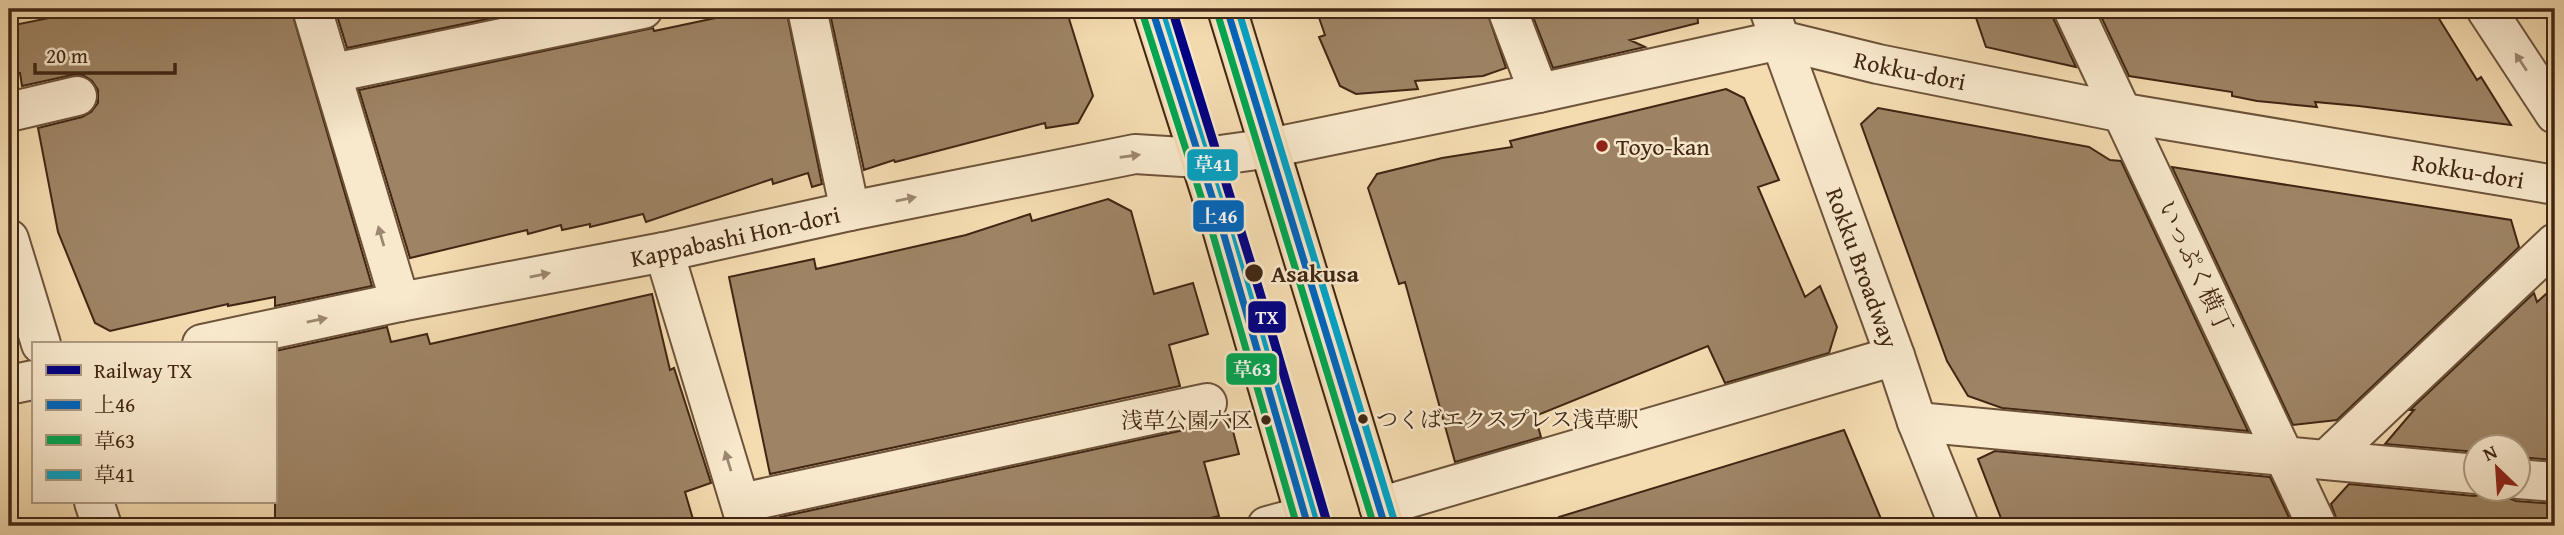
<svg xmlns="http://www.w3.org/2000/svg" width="2564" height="535" font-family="'Gentium Book Plus','Noto Serif JP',serif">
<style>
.building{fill:#9e8465;stroke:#402613;stroke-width:2}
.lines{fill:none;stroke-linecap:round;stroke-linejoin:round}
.minor-casing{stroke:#6d533a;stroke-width:42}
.major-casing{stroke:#402613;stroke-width:42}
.minor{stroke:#f8e8cc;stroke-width:38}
.major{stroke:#f4dbb0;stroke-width:38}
.bus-1-casing{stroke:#f8e8cc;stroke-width:12}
.bus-2-casing{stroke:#f8e8cc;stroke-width:12}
.bus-3-casing{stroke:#f8e8cc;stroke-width:12}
.bus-1{stroke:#0065bd;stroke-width:7}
.bus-2{stroke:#00a651;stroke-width:7}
.bus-3{stroke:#03a2c5;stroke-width:7}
.rail-1-casing{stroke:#f8e8cc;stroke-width:14}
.rail-1{stroke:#000084;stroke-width:9}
.oneway{fill:#9c8770}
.poi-dot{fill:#8f2418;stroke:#f8e8cc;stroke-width:2.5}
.stop-dot{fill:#402613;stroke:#f8e8cc;stroke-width:2.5}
.labels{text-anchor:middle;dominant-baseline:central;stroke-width:5;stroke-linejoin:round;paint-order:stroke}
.bus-label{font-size:22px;fill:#402613;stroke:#f8e8cc;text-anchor:start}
.street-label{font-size:24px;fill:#402613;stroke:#f8e8cc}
.poi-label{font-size:24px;fill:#402613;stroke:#f8e8cc;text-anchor:start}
.stop-label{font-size:24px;font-weight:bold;fill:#402613;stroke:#f8e8cc;text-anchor:start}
.line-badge{stroke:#f8e8cc;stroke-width:2.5}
.badge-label{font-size:19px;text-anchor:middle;font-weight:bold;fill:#fff}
</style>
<rect width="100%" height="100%" fill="#f4dbb0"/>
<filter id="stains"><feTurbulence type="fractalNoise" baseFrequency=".00286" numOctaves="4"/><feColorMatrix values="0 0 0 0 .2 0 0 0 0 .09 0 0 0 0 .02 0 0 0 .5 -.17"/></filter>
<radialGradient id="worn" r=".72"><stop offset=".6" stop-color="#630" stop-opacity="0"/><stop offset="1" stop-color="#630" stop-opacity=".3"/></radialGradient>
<path class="building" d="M 94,9 L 291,9 L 372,286 L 275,306 L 275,297 L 228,306 L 228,304 L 110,331 L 95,323 L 58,232 L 38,128 L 82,117 L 91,112 L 98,103 L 98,90 L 92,81 L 83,75 L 72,75 L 22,86 L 20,73 L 9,75 L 9,26 Z
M 335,9 L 536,9 L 347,48 Z
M 758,9 L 786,9 L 822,184 L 812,187 L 808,173 L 773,184 L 772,179 L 646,222 L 643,214 L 590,227 L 590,224 L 562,230 L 561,225 L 528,234 L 527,230 L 410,258 L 359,90 L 653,28 L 654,31 Z
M 829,9 L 1066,9 L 1093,96 L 1078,123 L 1046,128 L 1045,123 L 895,162 L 894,160 L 864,170 Z
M 1316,9 L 1486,9 L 1506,68 L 1483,76 L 1415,81 L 1418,89 L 1356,94 L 1340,86 L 1319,37 L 1325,35 Z
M 1530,9 L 1697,9 L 1698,23 L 1630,40 L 1645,47 L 1553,68 Z
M 1973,9 L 2051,9 L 2053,18 L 2076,67 L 1986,47 Z
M 2102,9 L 2433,9 L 2477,80 L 2481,77 L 2511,125 L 2359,106 L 2315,102 L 2317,107 L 2257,101 L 2232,96 L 2232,92 L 2129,76 L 2098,10 Z
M 1726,89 L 1744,98 L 1779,180 L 1758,187 L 1805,297 L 1820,286 L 1837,327 L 1829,353 L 1725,383 L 1708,346 L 1535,416 L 1541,437 L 1455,462 L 1405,282 L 1399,284 L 1368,188 L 1377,174 L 1442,158 L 1512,147 L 1510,141 Z
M 1878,108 L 2089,147 L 2110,160 L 2121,161 L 2248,431 L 2002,408 L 1968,396 L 1947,361 L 1861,124 Z
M 2172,167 L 2511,220 L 2519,247 L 2337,420 L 2293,425 Z
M 1108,199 L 1131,211 L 1154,294 L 1193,283 L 1208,334 L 1169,345 L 1180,386 L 770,474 L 729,277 L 814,259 L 816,269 L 966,235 L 1030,214 L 1032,221 Z
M 2555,286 L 2555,460 L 2518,457 L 2518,447 L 2476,447 L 2476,452 L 2385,444 L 2414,410 L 2410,410 L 2534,293 L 2537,302 Z
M 652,294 L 670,370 L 674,368 L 711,483 L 685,492 L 695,526 L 275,526 L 275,351 L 387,327 L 391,342 L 427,334 L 430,344 Z
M 1229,416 L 1239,454 L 1204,462 L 1219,516 L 1176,526 L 783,526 L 780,517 L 1212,424 Z
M 1844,430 L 1884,526 L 1560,526 L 1559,517 Z
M 1995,451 L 2270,477 L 2293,526 L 2004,526 L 1978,459 Z
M 2349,484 L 2474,496 L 2484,494 L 2491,489 L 2499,489 L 2506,497 L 2516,501 L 2555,504 L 2555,526 L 2339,526 L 2331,504 Z"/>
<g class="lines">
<g class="minor-casing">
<g id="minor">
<path d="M 312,9 L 400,302"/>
<path d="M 807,9 L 850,211"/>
<path d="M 1507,9 L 1539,93"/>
<path id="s1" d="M 1769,9 L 1895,356 L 1917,422 L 1959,526"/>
<path d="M 2073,9 L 2317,526"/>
<path d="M 2486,9 L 2555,114"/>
<path d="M 333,73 L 643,9"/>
<path d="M 9,112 L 77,96"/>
<path d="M 9,239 L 41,344"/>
<path d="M 664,252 L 747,526"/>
<path id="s2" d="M 202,344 L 400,302 L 664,252 L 850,211 L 1135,154 L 1199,158 L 1270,148 L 1539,93 L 1780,40 L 1878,64 L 2124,113 L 2555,185"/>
<path d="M 9,385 L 33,380"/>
<path d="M 1917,422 L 2476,474"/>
<path d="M 2327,459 L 2555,243"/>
<path d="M 2518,479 L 2555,482"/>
<path d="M 94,502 L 102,526"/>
<path d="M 741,503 L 1207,403"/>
<path d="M 1379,507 L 1895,356"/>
<path d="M 1267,526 L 1305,516"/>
</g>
</g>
<g class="major-casing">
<path id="major" d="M 1152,9 L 1221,225 L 1308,526
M 1227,9 L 1385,526"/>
</g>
<use href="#minor" class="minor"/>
<use href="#major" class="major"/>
<g class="bus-1-casing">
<path id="bus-1" d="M 1152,9 L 1221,225 L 1308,526
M 1227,9 L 1385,526"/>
</g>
<g class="bus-2-casing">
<path id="bus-2" d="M 1142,12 L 1211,228 L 1297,526
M 1217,12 L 1374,526"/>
</g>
<g class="bus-3-casing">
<path id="bus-3" d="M 1163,9 L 1231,222 L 1318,523
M 1238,9 L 1395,523"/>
</g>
<use href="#bus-1" class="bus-1"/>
<use href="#bus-2" class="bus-2"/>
<use href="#bus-3" class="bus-3"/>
<g class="rail-1-casing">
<path id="rail-1" d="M 1172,9 L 1260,293 L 1328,526"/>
</g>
<use href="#rail-1" class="rail-1"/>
</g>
<defs><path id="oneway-solid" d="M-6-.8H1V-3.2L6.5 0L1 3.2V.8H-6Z" transform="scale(1.75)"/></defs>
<g class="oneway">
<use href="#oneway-solid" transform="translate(2521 62) rotate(-123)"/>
<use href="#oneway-solid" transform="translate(1130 156) rotate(-8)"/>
<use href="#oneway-solid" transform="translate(906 199) rotate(-11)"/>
<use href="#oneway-solid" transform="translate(381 236) rotate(-106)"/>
<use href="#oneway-solid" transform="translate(540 275) rotate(-11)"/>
<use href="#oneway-solid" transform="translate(317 320) rotate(-12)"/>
<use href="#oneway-solid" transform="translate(728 461) rotate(-107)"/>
</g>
<circle class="poi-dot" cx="1602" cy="146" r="7"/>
<g class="stop-dot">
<circle cx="1254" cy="273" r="10"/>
<circle cx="1363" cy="419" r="6"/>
<circle cx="1266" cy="420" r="6"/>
</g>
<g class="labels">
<g class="bus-label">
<text x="1376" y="419">つくばエクスプレス浅草駅</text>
<text x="1253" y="420" text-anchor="end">浅草公園六区</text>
</g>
<g class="street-label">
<text stroke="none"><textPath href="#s2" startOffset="1743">Rokku-dori</textPath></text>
<text stroke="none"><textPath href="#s2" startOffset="2310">Rokku-dori</textPath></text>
<text stroke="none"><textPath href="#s2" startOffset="544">Kappabashi Hon-dori</textPath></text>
<text transform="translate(2196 267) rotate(65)">いっぷく横丁</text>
<text stroke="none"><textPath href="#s1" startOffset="275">Rokku Broadway</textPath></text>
</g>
<g class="poi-label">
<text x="1616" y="146">Toyo-kan</text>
</g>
<g class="stop-label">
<text x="1271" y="273">Asakusa</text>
</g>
</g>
<g class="line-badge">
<rect x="1186" y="148" width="53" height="34" rx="7" fill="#03a2c5"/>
<rect x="1192" y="199" width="53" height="34" rx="7" fill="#0065bd"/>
<rect x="1247" y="300" width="40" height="34" rx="7" fill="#000084"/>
<rect x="1225" y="352" width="53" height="34" rx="7" fill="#00a651"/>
</g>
<g class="badge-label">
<text x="1213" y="171">草41</text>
<text x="1218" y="223">上46</text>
<text x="1267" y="324">TX</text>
<text x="1252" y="376">草63</text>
</g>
<rect width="2564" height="535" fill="none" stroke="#f4dbb0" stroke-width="35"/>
<rect x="10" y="10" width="2543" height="514" fill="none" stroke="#402613" stroke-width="3.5"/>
<rect x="18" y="18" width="2529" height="500" fill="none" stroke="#402613" stroke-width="2"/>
<rect x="32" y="342" width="245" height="161" fill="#f8e8cc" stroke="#ae9a82" stroke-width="2"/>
<rect x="46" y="365" width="35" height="10" fill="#000084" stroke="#ae9a82" stroke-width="2"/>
<text x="94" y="378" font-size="21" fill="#402613">Railway TX</text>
<rect x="46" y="400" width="35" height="10" fill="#0065bd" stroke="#ae9a82" stroke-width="2"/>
<text x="94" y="412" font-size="21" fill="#402613">上46</text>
<rect x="46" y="435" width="35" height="10" fill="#00a651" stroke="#ae9a82" stroke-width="2"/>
<text x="94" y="448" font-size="21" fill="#402613">草63</text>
<rect x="46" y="470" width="35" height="10" fill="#03a2c5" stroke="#ae9a82" stroke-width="2"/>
<text x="94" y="482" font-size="21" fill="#402613">草41</text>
<g transform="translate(2497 468) rotate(335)"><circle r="33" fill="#f8e8cc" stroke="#ae9a82" stroke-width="2"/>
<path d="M0-5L12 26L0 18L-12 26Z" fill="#8f2418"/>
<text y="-10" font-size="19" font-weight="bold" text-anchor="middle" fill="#402613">N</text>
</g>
<path d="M35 63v10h140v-10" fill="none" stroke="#402613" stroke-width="3.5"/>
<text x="46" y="63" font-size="21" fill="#402613" stroke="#f8e8cc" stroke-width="5" paint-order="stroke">20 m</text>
<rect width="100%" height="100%" filter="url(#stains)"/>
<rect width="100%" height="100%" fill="url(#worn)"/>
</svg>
